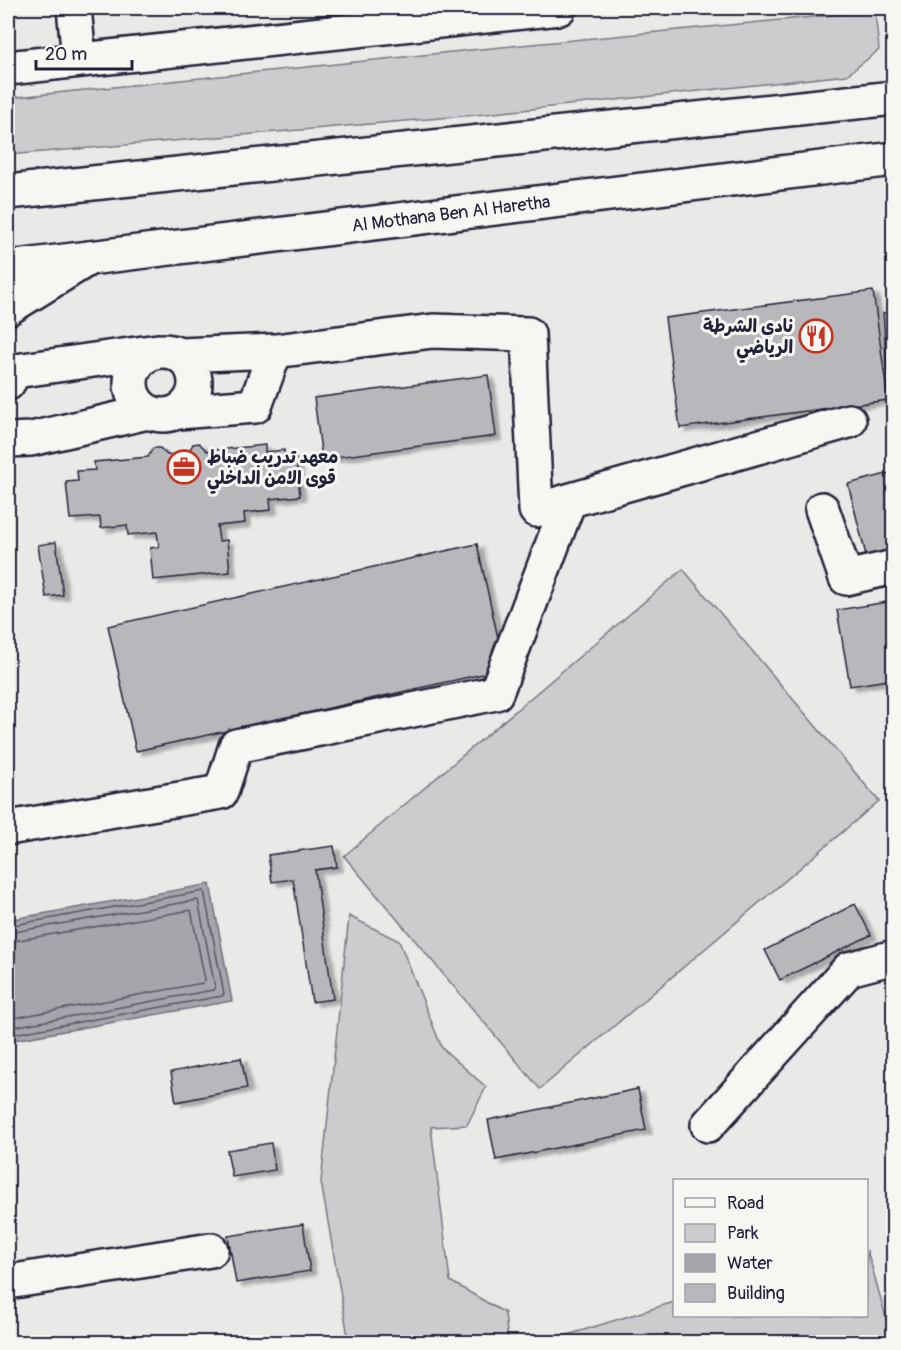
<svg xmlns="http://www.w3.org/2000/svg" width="901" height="1350" font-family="Pangolin,'Playpen Sans Arabic',sans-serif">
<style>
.green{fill:#ccccce;stroke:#777784;stroke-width:1.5}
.water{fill:#a5a5ac;stroke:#71717f;stroke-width:1.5}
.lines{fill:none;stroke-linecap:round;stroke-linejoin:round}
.shore{stroke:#565668;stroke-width:1.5}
.building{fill:#b8b8bc;stroke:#22223b;stroke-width:1.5;filter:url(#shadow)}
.minor-casing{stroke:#22223b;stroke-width:38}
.major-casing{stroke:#22223b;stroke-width:38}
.minor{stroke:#f6f6f2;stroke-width:33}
.major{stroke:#f6f6f2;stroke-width:33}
.labels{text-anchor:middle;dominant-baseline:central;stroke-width:6;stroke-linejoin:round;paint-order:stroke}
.street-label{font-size:18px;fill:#22223b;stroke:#f6f6f2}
.poi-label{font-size:18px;font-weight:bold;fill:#22223b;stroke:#f6f6f2;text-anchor:end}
</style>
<defs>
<filter id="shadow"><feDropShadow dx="6" dy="4" stdDeviation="1.5" flood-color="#0004"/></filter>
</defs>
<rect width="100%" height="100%" fill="#e9e9e7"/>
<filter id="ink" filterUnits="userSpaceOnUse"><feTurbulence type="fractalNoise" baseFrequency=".0167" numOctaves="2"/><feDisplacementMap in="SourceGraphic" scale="12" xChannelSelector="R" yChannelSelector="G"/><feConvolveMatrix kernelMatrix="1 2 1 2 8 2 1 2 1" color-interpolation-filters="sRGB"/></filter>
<g filter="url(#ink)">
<path class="green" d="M 875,11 L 879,50 L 847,75 L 476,115 L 8,155 L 8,98 L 471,50 Z
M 683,569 L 879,801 L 540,1089 L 344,856 Z
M 349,916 L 399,941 L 442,1048 L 486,1087 L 467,1125 L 431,1127 L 450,1281 L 505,1313 L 508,1342 L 349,1342 L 321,1182 Z
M 867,1250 L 893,1342 L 545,1342 L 674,1302 L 674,1316 L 866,1316 Z"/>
<path class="water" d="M 210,884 L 232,1001 L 8,1041 L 8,920 Z"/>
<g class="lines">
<path class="shore" d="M 8,926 L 204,891 L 224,994 L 222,996 L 8,1035
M 8,933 L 198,900 L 215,987 L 213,990 L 8,1028
M 8,942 L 191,910 L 205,980 L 203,983 L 8,1019"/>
</g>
<path class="building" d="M 873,291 L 888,400 L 680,428 L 665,318 Z
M 894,312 L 894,397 L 889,397 L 883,313 Z
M 488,375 L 496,436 L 322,459 L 314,398 Z
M 199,443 L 207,451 L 265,445 L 265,452 L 284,450 L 285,459 L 296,458 L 300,496 L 270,499 L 271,510 L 244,513 L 245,523 L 217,526 L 219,541 L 227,540 L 230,572 L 153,580 L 150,548 L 159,547 L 157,532 L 128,535 L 127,525 L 101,528 L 100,517 L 70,519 L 66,482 L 78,481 L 77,471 L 95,470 L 94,462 L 148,457 L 153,448 L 160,448 L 167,455 L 188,453 L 193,444 Z
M 894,472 L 894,552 L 867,559 L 848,484 Z
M 56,542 L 63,595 L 46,597 L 38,545 Z
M 477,544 L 505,669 L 136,751 L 108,626 Z
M 894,601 L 894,679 L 850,686 L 837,610 Z
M 334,846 L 337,867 L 315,870 L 333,999 L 312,1002 L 293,879 L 272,882 L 268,855 Z
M 855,904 L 871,935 L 780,980 L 765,950 Z
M 241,1058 L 247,1088 L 176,1102 L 171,1072 Z
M 638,1089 L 646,1130 L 496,1160 L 488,1120 Z
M 271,1143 L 275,1170 L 232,1177 L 227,1150 Z
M 303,1224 L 310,1271 L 236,1283 L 228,1236 Z"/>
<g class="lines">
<g class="minor-casing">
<path id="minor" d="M 74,8 L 79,59
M 8,68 L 559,8
M 8,308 L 89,258
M131 383a32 32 0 1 1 64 0a32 32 0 1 1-64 0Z
M 275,351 L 433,331 L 528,334 L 536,510 L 849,421
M 8,383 L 15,371 L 158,351
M 178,412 L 255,406 L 275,351 L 180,355
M 8,440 L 31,439 L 148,412
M 822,509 L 846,578 L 894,567
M 8,828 L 221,792 L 236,746 L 496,693 L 569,501
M 708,1125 L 849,969 L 894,957
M 8,1282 L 211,1250"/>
</g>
<g class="major-casing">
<path id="major" d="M 8,192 L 894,98
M 8,268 L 894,159"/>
</g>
<use href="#minor" class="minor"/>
<use href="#major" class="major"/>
</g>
</g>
<defs>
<g id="restaurant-ring" transform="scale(1.725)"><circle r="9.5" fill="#f6f6f2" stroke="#c8321e" stroke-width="1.5"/><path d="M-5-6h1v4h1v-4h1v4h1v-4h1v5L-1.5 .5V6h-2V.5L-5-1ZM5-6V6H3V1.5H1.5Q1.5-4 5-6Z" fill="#c8321e"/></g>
<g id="office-ring" transform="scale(1.725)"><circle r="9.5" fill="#f6f6f2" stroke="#c8321e" stroke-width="1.5"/><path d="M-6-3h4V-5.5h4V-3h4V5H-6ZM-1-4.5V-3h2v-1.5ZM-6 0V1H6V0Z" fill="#c8321e"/></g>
</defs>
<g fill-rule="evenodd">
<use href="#restaurant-ring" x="816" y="336"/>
<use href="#office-ring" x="184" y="467"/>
</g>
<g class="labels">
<g class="street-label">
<text transform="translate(451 214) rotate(-7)">Al Mothana Ben Al Haretha</text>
</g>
<g class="poi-label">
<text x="793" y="326">نادي الشرطة<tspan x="793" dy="21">الرياضي</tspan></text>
<text x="207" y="457" text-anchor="start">معهد تدريب ضباط<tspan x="207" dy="21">قوى الامن الداخلي</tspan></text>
</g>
</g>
<rect width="901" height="1350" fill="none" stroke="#f6f6f2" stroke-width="30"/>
<rect x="15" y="15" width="871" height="1320" fill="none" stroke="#22223b" stroke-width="2" filter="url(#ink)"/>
<rect x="673" y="1179" width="195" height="138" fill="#f6f6f2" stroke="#a1a1a9" stroke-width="1.5"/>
<rect x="685" y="1198" width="30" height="9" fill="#f6f6f2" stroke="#a1a1a9" stroke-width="1.5"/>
<text x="727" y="1209" font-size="18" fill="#22223b">Road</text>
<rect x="685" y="1224" width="30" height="18" fill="#ccccce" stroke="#a1a1a9" stroke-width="1.5"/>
<text x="727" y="1239" font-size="18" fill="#22223b">Park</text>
<rect x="685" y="1254" width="30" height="18" fill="#a5a5ac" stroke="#a1a1a9" stroke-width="1.5"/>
<text x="727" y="1269" font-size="18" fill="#22223b">Water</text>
<rect x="685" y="1284" width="30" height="18" fill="#b8b8bc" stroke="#a1a1a9" stroke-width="1.5"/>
<text x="727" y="1299" font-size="18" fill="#22223b">Building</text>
<path d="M36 60v9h96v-9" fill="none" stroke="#22223b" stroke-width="3"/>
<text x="45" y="60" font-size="18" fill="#22223b" stroke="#f6f6f2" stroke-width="4.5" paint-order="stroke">20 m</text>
</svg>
